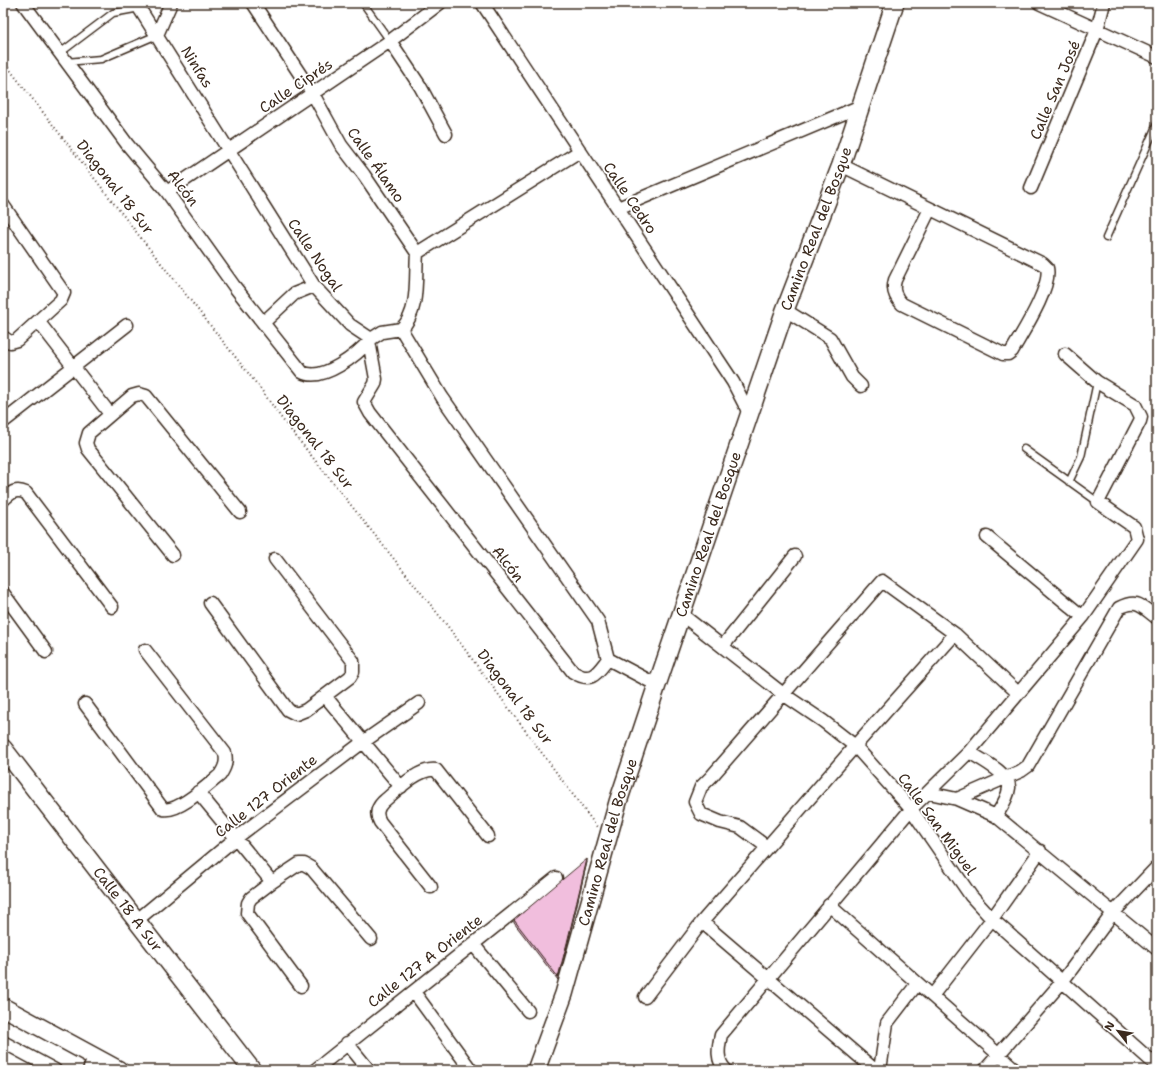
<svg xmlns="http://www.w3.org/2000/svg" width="1160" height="1073" font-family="'Shantell Sans',sans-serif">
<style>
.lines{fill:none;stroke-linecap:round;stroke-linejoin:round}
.lane-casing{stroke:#3b2a1e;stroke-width:9}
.street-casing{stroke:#3b2a1e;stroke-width:15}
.secondary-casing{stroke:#3b2a1e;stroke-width:20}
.path{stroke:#3b2a1e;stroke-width:2;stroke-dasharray:1 3;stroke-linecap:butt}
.lane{stroke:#fff;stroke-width:6}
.street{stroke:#fff;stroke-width:12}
.secondary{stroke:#fff;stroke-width:17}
.wall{fill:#cfa3be;stroke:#3b2a1e}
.shaded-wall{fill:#a9859b;stroke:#3b2a1e}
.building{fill:#f1bedd;stroke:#3b2a1e}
.labels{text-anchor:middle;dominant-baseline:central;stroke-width:3.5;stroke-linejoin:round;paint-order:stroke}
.street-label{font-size:15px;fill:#3b2a1e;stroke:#fff}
</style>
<rect width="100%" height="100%" fill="#fff"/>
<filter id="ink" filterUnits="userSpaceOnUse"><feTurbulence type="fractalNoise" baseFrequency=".025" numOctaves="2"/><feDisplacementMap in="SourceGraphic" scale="8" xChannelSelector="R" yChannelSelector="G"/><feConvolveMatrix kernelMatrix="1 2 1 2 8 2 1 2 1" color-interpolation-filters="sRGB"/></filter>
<g filter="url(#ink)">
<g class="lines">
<g class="lane-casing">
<path id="lane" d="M 363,3 L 390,41
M 60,53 L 113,13 L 140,8
M 66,62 L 101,59 L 157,35
M 1106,238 L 1157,124
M 1024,449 L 1098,502
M 1069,482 L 1081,457 L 1097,382"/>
</g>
<g class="street-casing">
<path id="street" d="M 23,3 L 127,144 L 167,192 L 234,286 L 302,372 C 323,383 358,354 371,339
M 136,3 L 314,286 L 350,325 L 371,339 L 382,332 L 401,329
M 253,3 L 313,94 L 341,145 L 364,175 L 417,253
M 482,3 L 733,382 L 749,413
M 1039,3 L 1157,57
M 157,35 L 171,3
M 390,41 L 420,86 L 446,134
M 841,165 L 1043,264 L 1047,268 C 1052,287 1022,333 1012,351 L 1008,354 L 1003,354 L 902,304 C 895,297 892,290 895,280 L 930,209
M 1031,188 L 1097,30 L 1104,3
M 167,192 L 390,41 L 440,3
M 3,205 L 64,293 L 61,300 L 17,340 L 10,342 L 3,337
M 618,208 L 861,106
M 417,253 L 580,151
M 785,310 L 830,338 L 852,377 L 861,386
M 38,321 L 110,414
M 263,323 L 294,294 L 314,286
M 401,329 L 442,397 L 598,621 L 608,659
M 401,329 C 420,312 415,276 417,253
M 369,341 L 376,379 L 375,384 L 364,402 L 370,413 L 573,672 C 592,684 597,673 608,659 L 657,685
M 3,422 L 127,325
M 3,500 C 11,493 15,488 26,493 L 112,607
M 987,537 L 1083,617
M 173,555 L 88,449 L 86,443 L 89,433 L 132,396 L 139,394 L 146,396 L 240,512
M 3,593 L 46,652
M 210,603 L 288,710 L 296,714 L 306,710 L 350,677 L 353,672 L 353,661 L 275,559
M 681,614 L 783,694 L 823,721 L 855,746 L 911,809 L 971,896 L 992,919 L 1157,1066
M 723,646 L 795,556
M 325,696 L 401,787
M 85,704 L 163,809 C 178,813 209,784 220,775 C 225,767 227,762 225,753 L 145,650
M 969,752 C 980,759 1011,774 1009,788 C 1008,798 1001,808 996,816
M 198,792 L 272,882
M 929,793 L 957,799 L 996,816 L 1157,949
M 957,799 L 1021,771 L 1028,766 L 1119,608 C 1138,598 1142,607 1157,618
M 767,847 L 740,827 L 720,822 L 701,814 L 695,802 L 701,787 L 711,777 L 882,581 L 955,634 L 1018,693
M 431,887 L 380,822 C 376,815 376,809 383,802 C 395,792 419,767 436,770 L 488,836
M 829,905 L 1016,1070
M 136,921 L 236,838 L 363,742 L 419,703
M 702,922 L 875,1070
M 473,944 L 528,1011
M 301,986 L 247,913 L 248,903 L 251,898 L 272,882 L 299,864 L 304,864 L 311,868 L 371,939
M 414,992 L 471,1070
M 932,996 L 992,919 L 1040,851
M 645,997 L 702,922 L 855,746 L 955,634
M 3,1042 L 55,1070
M 347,1043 L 369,1070
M 89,1070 L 95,1056
M 315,1070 L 556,878
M 726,1070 C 716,1061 718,1048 721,1035 L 911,809 L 969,752 L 1083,617 L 1137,539 L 1134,527 L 1098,502 L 1140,421 L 1141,417 L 1135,405 L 1097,382 L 1065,354
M 880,1070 L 887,1023 L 917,984
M 985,1070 L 1062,982 L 1113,913 L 1157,867"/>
</g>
<g class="secondary-casing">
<g id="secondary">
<path id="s1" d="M 3,748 L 252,1070"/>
<path d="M 3,1007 L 119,1070"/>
<path id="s2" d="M 536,1070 L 564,994 L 618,802 L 657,685 L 785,310 L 841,165 L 895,3"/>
</g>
</g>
<path class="path" d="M 3,61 L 137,233 L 260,388 L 282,419 L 446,624 L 597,827"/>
<use href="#lane" class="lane"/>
<use href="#street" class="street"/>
<use href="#secondary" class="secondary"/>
</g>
<path class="wall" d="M 587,862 L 567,946 L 558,980 L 514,923 L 514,920 Z"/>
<path class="shaded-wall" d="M 587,859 L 587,862 L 567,946 L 558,980 L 558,977 Z"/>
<path class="building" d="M 587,859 L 567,943 L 558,977 L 514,920 Z"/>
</g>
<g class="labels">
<g class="street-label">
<text transform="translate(197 67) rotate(58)">Ninfas</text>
<text transform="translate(296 86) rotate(-34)">Calle Ciprés</text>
<text transform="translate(1055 90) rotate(-67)">Calle San José</text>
<text transform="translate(376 165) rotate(55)">Calle Álamo</text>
<text transform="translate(115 187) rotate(52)">Diagonal 18 Sur</text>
<text transform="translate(183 188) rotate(53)">Alcón</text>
<text transform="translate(630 198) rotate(56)">Calle Cedro</text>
<text stroke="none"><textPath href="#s2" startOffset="887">Camino Real del Bosque</textPath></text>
<text transform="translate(315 255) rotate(56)">Calle Nogal</text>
<text transform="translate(315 442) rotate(52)">Diagonal 18 Sur</text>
<text stroke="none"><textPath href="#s2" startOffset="563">Camino Real del Bosque</textPath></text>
<text transform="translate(508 564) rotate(52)">Alcón</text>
<text transform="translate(515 697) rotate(53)">Diagonal 18 Sur</text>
<text transform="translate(266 796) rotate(-38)">Calle 127 Oriente</text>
<text transform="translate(937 824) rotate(54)">Calle San Miguel</text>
<text stroke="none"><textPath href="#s2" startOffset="239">Camino Real del Bosque</textPath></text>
<text stroke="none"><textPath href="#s1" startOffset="204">Calle 18 A Sur</textPath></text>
<text transform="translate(425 961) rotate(-38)">Calle 127 A Oriente</text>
</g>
</g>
<rect width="1160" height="1073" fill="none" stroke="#fff" stroke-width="16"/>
<rect x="8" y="8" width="1144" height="1057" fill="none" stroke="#3b2a1e" stroke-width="1.5" filter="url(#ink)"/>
<g transform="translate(1118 1031) rotate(301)" stroke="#ffffff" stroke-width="3" paint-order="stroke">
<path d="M0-3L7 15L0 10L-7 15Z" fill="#3b2a1e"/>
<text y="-6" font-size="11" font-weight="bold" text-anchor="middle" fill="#3b2a1e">N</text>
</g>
</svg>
